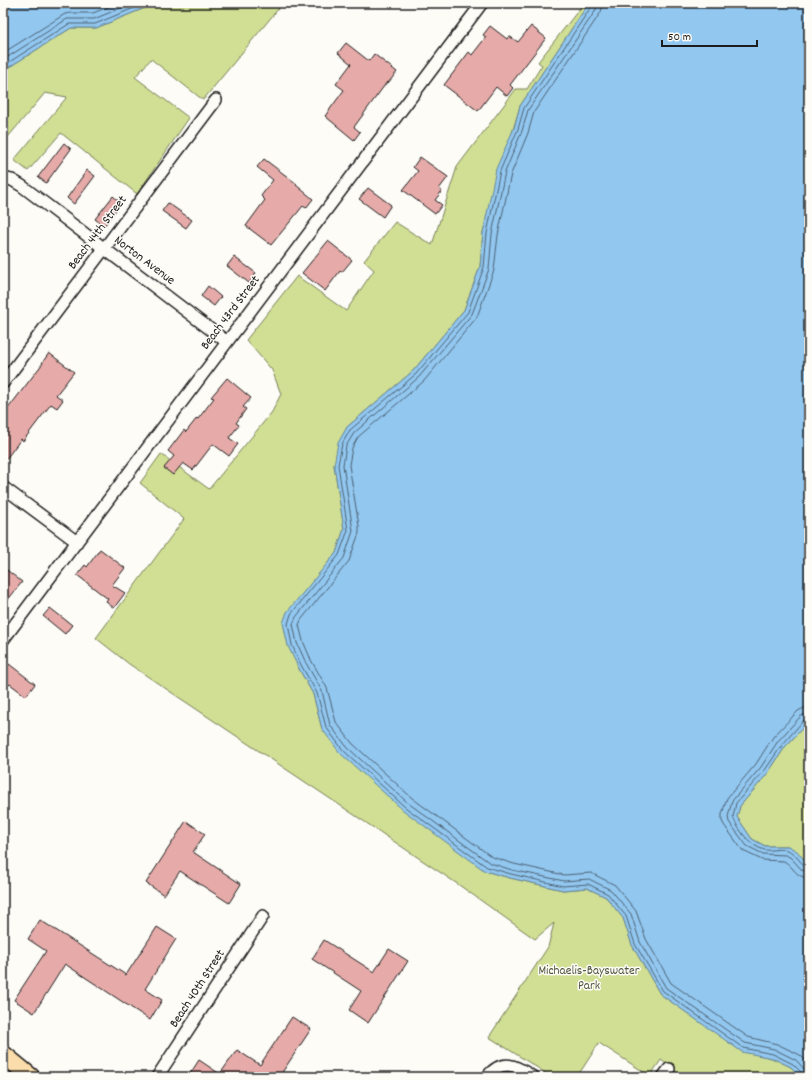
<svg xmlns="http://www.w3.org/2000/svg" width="812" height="1080" font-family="Dekko,sans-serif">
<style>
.green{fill:#d0df93;stroke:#767e58}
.water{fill:#92c7f0;stroke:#63839b}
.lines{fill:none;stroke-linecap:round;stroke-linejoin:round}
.shore{stroke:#4b6071;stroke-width:1}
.building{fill:#e6aba9;stroke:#1c1c1c}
.minor-casing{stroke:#1c1c1c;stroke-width:14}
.primary-casing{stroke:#1c1c1c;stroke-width:20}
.minor{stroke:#fdfcf7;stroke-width:11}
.primary{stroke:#fbddab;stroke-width:17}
.labels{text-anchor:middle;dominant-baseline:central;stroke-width:3;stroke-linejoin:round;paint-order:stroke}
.street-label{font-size:13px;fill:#1c1c1c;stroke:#fdfcf7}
.park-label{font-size:13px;fill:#525640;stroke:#fdfcf7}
</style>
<rect width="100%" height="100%" fill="#fdfcf7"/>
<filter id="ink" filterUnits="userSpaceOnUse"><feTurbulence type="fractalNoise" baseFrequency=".025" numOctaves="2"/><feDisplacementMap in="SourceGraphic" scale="8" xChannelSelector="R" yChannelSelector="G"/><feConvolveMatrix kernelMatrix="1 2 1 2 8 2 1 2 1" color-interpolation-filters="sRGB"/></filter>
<g filter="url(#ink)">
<path class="green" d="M 157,3 L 283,3 L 203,100 L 151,59 L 135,77 L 189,118 L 137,194 L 61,133 L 28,171 L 14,160 L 67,97 L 45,93 L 3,143 L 3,71 L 71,28 L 96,28 Z
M 584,3 L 589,3 L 520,106 L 483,232 L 480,267 L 464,310 L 413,371 L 347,427 L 334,465 L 344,529 L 336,553 L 288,612 L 284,623 L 298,667 L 313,694 L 322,729 L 485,871 L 510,878 L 563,890 L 587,888 L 606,897 L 623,918 L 632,945 L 660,994 L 742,1051 L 772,1058 L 791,1067 L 800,1077 L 683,1077 L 661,1060 L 650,1076 L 599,1043 L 577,1077 L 552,1077 L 489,1037 L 548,947 L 554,923 L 535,939 L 459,885 L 129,664 L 96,638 L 184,519 L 140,483 L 161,454 L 209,489 L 272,412 L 281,394 L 272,370 L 246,340 L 297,276 L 346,311 L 374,270 L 364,261 L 395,222 L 432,245 L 457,167 L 516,89 L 527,89 L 542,65 L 538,62 Z
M 809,721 L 809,884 L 808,877 L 788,846 L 765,846 L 752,839 L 737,817 L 740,806 L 768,773 L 785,747 Z"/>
<path class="water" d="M 3,3 L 157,3 L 96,28 L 71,28 L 3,71 Z
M 589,3 L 809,3 L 809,721 L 785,747 L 768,773 L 740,806 L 737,817 L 752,839 L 765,846 L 788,846 L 797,851 L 807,863 L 809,884 L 809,1077 L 800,1077 L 791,1067 L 772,1058 L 742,1052 L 660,994 L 632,945 L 623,918 L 606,897 L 587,888 L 563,890 L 510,878 L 485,871 L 403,810 L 340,753 L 322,729 L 313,694 L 298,667 L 288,646 L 283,623 L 287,612 L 336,553 L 344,529 L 334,465 L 338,443 L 347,427 L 413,371 L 464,310 L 480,267 L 483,233 L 496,169 L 514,128 L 520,106 Z"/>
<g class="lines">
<path class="shore" d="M 592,3 L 591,7 L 524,108 L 518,129 L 500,171 L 487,233 L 484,267 L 468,312 L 416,374 L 350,430 L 342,444 L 338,465 L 348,530 L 339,555 L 291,614 L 288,624 L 292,645 L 301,665 L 317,693 L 326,727 L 343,750 L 405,807 L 487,867 L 511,874 L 563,886 L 588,884 L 608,894 L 626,916 L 635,944 L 663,991 L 743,1048 L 773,1054 L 793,1064 L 802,1073 L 803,1077
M 597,3 L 596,10 L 528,110 L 522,131 L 505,172 L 492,234 L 489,269 L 472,314 L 419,377 L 354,433 L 346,446 L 343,465 L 353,531 L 344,558 L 296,617 L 293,624 L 297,643 L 306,663 L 322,691 L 330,725 L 347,747 L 408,803 L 490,863 L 512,870 L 564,881 L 589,879 L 611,890 L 631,914 L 640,942 L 666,988 L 745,1043 L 774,1049 L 796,1060 L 806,1071 L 808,1077
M 603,3 L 601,12 L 534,112 L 528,133 L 511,174 L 498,235 L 494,270 L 477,317 L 424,381 L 358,437 L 352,448 L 349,465 L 359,526 L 359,533 L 349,561 L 301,620 L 299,625 L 303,641 L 311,660 L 327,688 L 336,722 L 352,743 L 412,798 L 492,857 L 514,864 L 564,875 L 591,873 L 615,885 L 636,911 L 646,939 L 671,983 L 748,1037 L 777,1044 L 800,1055 L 809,1064
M 3,53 L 65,14 L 71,13 L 93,13 L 118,3
M 3,60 L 67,19 L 94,19 L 133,3
M 3,66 L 69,24 L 95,24 L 146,3
M 809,707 L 804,708 L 798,711 L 773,737 L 756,764 L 727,798 L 722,814 L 722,821 L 724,825 L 743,851 L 762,860 L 784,861 C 794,867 796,878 809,878
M 809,713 L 801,716 L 778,741 L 761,767 L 732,801 L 728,817 L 729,822 L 747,846 L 763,854 L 786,855 L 791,858 L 802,870 L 809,872
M 809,718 L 804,720 L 782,745 L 765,770 L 736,803 L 733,817 C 738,830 751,847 765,850 C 772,851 780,848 787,850 C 797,853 800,866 809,867"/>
</g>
<path class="building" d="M 490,26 L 507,39 L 509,36 L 518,42 L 531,26 L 546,38 L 510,85 L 513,88 L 507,96 L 496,87 L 478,111 L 444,85 L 469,52 L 472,55 L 486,37 L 483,35 Z
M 346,43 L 369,61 L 374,54 L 397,72 L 388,83 L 387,82 L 354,127 L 360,132 L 354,140 L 325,116 L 344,90 L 336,84 L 351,64 L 338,53 Z
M 64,143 L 71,149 L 46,183 L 38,177 Z
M 420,157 L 448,177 L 439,189 L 442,191 L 435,200 L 442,205 L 435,214 L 403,190 L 418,171 L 413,167 Z
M 264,159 L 297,184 L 296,185 L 313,199 L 306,208 L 303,206 L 271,245 L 246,226 L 265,200 L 261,196 L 273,180 L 257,167 Z
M 87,170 L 95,176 L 74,204 L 67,198 Z
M 368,188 L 391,205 L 383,217 L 359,199 Z
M 113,196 L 121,203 L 104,226 L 95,219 Z
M 168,203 L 192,220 L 186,228 L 162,211 Z
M 328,241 L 352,260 L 342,272 L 340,271 L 325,291 L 302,273 Z
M 234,257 L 256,273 L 249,283 L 227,266 Z
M 208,286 L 221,297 L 214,306 L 201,296 Z
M 49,353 L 74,372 L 56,395 L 63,400 L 57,408 L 51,404 L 23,441 L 21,439 L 3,463 L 3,415 L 43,363 L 42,363 Z
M 227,378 L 251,398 L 243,407 L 246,409 L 236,423 L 239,425 L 229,438 L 238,444 L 229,456 L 213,444 L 193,470 L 183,463 L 173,475 L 164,468 L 174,456 L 168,451 L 184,430 L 186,432 L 197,418 L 198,419 L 214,398 L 211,397 Z
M 100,549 L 125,568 L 112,585 L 125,593 L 114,608 L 106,602 L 108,599 L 77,575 L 85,565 L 87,567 Z
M 3,567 L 22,582 L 3,606 Z
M 50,608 L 72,625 L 65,634 L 43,616 Z
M 9,664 L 35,684 L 26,696 L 10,684 L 9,685 L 3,680 L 3,672 Z
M 186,821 L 205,834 L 193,852 L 241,884 L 229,903 L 180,871 L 164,895 L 146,883 Z
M 40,920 L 126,975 L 157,927 L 176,939 L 145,989 L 162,1000 L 150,1020 L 65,964 L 34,1013 L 14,1000 L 46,951 L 28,939 Z
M 324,940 L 374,972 L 389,949 L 408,961 L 368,1023 L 349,1010 L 361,991 L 312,959 Z
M 292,1017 L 311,1029 L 279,1077 L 188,1077 L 199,1060 L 220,1074 L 237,1050 L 260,1065 Z"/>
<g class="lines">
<g class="minor-casing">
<path id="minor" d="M 3,178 L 12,180 L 22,186 L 227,342
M 3,383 L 216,100
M 3,487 L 77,542
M 3,640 L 482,3
M 157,1077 L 263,916
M 487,1077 C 502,1057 517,1066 533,1077
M 663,1077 L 669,1069"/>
</g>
<g class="primary-casing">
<path id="primary" d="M 3,1054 L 31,1077"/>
</g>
<use href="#minor" class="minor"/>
<use href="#primary" class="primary"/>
</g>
</g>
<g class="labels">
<g class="street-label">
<text transform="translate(98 233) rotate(-53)">Beach 44th Street</text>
<text transform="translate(144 261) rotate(37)">Norton Avenue</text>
<text transform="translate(231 313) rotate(-53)">Beach 43rd Street</text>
<text transform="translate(198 989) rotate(-57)">Beach 40th Street</text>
</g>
<g class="park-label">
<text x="589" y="971">Michaelis-Bayswater<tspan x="589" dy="15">Park</tspan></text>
</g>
</g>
<rect width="812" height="1080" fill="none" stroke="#fdfcf7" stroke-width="16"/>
<rect x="8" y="8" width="796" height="1064" fill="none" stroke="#1c1c1c" stroke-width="1.5" filter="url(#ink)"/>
<path d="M662 40v6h95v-6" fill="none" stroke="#1c1c1c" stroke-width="2"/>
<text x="668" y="40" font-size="12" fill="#1c1c1c" stroke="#fdfcf7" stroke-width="3" paint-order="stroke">50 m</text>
</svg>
